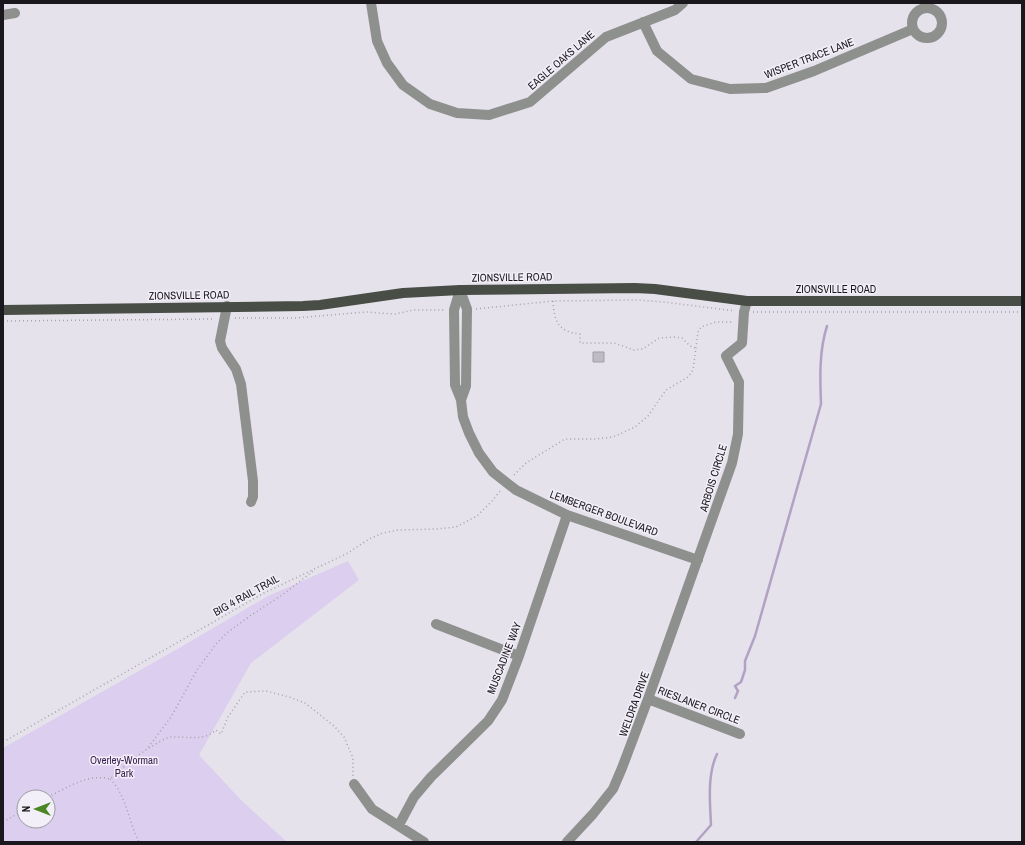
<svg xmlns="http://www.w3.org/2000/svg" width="1025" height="845" font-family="'Archivo Narrow',sans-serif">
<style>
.green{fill:#dcceee;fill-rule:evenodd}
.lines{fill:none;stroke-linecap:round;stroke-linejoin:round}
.stream{stroke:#b1a2c4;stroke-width:2.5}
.building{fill:#bfbbc4;stroke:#a19da6}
.path{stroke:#a5a2aa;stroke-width:1.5;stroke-dasharray:1 3;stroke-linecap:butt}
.minor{stroke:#8e908d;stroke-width:10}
.major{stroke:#484d46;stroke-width:10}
.labels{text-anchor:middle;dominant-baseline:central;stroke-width:3;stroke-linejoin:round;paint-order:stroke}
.street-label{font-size:11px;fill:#1a181c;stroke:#f3eff9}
.park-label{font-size:11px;fill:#39224f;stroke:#f3eff9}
</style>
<rect width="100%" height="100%" fill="#e6e2ec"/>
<path class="green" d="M 348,561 L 359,580 L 251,663 L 199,755 L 242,801 L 287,842 L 3,842 L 3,748 L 174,651 L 268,596 ZM 24,797 L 48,797 L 48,821 L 24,821 Z"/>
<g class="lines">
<path class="stream" d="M 735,698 L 738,691 L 735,686 L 741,682 L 745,670 L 745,661 L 755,636 L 821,404 C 820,378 819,351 827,326
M 696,842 L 711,825 C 710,802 707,775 717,754"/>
</g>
<path class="building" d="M 593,352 L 604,352 L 604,362 L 593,362 Z"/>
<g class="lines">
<path class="path" d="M 553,301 C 554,321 558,332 580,334 L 580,343 L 614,343 L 634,350 L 643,349 L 659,338 L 675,337 L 682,338 L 690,346 L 696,348
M 476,309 L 553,301 L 637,300 L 664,302 L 735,311
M 753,312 L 1022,312
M 235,318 L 295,318 L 366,312 L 395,314 L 414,310 L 444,310
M 3,321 L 215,319
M 514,475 L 526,463 L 565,439 L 595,439 L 613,437 L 635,427 L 648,416 L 666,390 L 688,377 L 693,370 L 698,332 L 701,327 L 716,322 L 734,322
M 3,742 L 264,593 L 348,553 L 369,539 L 383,533 L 398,530 L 437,529 L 456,527 L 477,516 L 492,501 L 501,490
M 149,748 C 155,745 164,738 171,737 C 187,736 203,742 216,730 L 221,734 L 228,717 L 245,692 L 266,691 L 289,697 L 305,703 L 319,714 L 335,727 L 344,737 L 353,758 L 353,776
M 110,779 C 126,794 129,823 139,842
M 48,797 C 67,788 88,773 110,779 L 129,762 L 147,749 L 171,717 L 197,670 L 216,644 L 228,632 L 250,616 L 285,593 L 313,571
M 3,822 L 24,810"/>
<path class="minor" d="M 371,3 L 377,41 L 387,63 L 403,85 L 430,104 L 457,113 L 489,115 L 530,102 L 606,37 L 675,10 L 683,3
M912 23a15 15 0 1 1 30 0a15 15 0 1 1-30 0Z
M 3,15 L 15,13
M 643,22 L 657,51 L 691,79 L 730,89 L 766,88 L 814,71 L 913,29
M 460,290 L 454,310 L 455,385 L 461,400 L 463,417 L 469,433 L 479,453 L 493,472 L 516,490 L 567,515 L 698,560
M 460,290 L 467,309 L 466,386 L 461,400
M 227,306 L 220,341 L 222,348 L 236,369 L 241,384 L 253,481 L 253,497 L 251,502
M 436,624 L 519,656
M 648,699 L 740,734
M 354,784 L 372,809 L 424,842
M 399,825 L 414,797 L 431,777 L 488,721 L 502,700 L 519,656 L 567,515
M 567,842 L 593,814 L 613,789 L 622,768 L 648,699 L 732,463 L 738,434 L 739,382 L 726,356 L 742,343 L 744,312 L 747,301"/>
<path class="major" d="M 3,310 L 303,306 L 320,305 L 403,293 L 460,290 L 635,288 L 655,289 L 747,301 L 1022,301"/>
</g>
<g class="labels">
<g class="street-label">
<text transform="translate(809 58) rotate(-21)">WISPER TRACE LANE</text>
<text transform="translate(561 60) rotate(-41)">EAGLE OAKS LANE</text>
<text transform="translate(512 277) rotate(-1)">ZIONSVILLE ROAD</text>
<text x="836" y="289">ZIONSVILLE ROAD</text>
<text transform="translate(189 295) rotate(-1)">ZIONSVILLE ROAD</text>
<text transform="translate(713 478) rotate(-73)">ARBOIS CIRCLE</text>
<text transform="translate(604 513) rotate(20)">LEMBERGER BOULEVARD</text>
<text transform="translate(246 595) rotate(-29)">BIG 4 RAIL TRAIL</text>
<text transform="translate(504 658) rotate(-69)">MUSCADINE WAY</text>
<text transform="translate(634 704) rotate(-70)">WELDRA DRIVE</text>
<text transform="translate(699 705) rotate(21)">RIESLANER CIRCLE</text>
</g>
<g class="park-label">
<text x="124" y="760">Overley-Worman<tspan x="124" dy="13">Park</tspan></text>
</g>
</g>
<rect width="1025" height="845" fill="none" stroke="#1a181c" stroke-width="8"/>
<g transform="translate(36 809) rotate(270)"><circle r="19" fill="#f3eff9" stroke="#9c99a1"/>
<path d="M0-3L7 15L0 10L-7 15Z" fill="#4a8624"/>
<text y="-6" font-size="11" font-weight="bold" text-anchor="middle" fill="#1a181c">N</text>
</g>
</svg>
